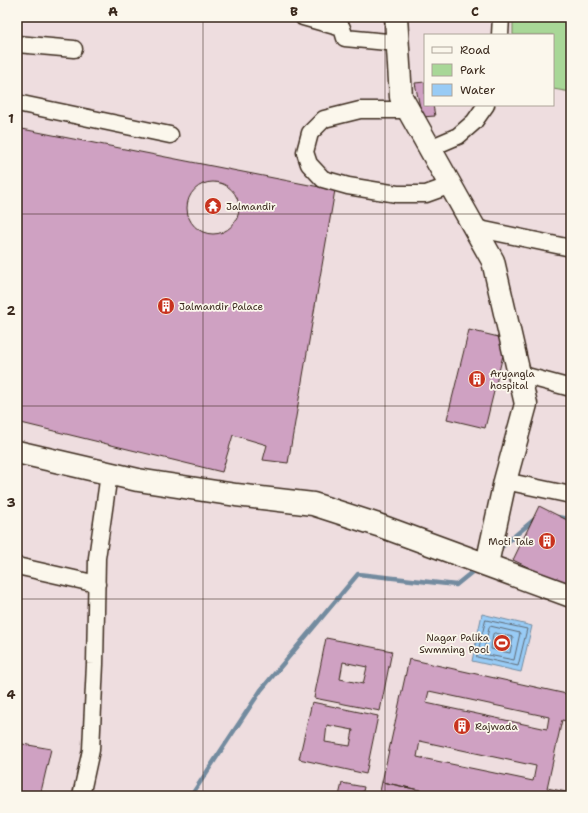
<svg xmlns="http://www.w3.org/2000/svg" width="588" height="813" font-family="'Shantell Sans',sans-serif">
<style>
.green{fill:#a8d797;stroke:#72805a}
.water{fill:#98cbf5;stroke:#738b9f}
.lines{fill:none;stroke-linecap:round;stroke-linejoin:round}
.shore{stroke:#606a74;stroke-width:1}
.stream{stroke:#738b9f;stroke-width:4.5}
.building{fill:#cfa1c2;stroke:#3b2a1e;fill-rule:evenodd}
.street-casing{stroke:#3b2a1e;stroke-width:19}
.secondary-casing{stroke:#3b2a1e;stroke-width:25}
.street{stroke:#fbf7ec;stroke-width:16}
.secondary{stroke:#fbf7ec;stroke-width:22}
.grid{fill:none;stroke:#3b2a1e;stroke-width:1;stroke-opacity:0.55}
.labels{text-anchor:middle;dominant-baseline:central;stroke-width:3.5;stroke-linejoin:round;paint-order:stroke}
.poi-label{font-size:10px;fill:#3b2a1e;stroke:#fbf7ec;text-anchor:start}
.neatline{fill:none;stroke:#3b2a1e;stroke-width:1.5}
.grid-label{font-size:13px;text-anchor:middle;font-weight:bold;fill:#3b2a1e}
</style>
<rect width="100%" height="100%" fill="#eedddf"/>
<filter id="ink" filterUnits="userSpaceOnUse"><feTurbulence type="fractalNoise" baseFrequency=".025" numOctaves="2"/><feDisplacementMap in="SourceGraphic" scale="8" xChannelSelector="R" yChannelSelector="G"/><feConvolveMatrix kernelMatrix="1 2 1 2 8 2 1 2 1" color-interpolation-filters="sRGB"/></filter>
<g filter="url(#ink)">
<path class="green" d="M 513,17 L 571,17 L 571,92 L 553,89 L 553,35 L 513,35 Z"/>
<path class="water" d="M 482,614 L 532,626 L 521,672 L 472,661 Z"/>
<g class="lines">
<path class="shore" d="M 486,620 L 527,629 L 518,666 L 477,657 Z
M 490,626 L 520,633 L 514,660 L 483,654 Z
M 495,633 L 513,637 L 510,653 L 491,649 L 493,634 Z"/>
<path class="stream" d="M 557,517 L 571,519
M 498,550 L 536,518
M 191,796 L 261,690 L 358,574 L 456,585 L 477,568"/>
</g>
<path class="building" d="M 425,82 L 425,105 L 433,105 L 435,116 L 422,117 L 415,83 Z
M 17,128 L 335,190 L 288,463 L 263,460 L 267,445 L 233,435 L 222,472 L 17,422 Z
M187 208a26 26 0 1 1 52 0a26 26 0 1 1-52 0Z
M 469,330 L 507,339 L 485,428 L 447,419 Z
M 539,506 L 571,522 L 571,574 L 565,585 L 513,560 Z
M 326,638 L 392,651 L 380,711 L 314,698 ZM 343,662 L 367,667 L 363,684 L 340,679 Z
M 409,659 L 571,695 L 571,722 L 562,720 L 547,788 L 571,793 L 571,796 L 447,796 L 382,782 ZM 429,691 L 549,717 L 547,729 L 426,703 ZM 420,741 L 536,766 L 533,781 L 417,757 Z
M 312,702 L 378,716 L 366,774 L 299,759 ZM 327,725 L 353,730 L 350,746 L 325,742 Z
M 17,743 L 51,749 L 40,796 L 17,796 Z
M 382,782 L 447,796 L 379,796 Z
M 342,783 L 364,787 L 362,796 L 339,796 Z"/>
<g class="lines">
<g class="street-casing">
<path id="street" d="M 303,17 L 342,28 L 345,38 L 398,43
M 500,35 L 501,17
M 17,44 L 74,49
M 17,103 L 170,135
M 409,110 L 360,110 L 324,119 L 310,133 L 305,152 L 309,164 L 323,179 L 348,186 L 397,194 L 426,194 L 451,185
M 430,148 L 458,136 L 474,122 L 486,105
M 475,228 L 571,248
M 519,374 L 571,388
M 505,481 L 571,495
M 17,566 L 97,584
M 81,796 L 91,750 L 95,664 L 97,558 L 109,474"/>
</g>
<g class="secondary-casing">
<path id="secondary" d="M 396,17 L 401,97 L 493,261 L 526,404 L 505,481 L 487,564
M 17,452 L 138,480 L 236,495 L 313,504 L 378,525 L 571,596"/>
</g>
<use href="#street" class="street"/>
<use href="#secondary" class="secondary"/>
</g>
</g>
<path class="grid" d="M 203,17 L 203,796M 385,17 L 385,796M 17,214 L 571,214M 17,406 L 571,406M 17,599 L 571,599"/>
<defs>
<g id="temple-disc" transform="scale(0.9)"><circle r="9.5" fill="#c8321e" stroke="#fbf7ec"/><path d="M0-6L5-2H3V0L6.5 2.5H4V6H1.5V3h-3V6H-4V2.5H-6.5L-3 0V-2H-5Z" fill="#fff"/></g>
<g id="building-disc" transform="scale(0.9)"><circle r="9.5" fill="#c8321e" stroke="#fbf7ec"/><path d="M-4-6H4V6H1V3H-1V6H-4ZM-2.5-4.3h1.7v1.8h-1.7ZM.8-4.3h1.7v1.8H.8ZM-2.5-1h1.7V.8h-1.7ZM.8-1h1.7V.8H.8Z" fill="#fff"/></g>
<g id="stadium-disc" transform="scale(0.9)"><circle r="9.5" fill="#c8321e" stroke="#fbf7ec"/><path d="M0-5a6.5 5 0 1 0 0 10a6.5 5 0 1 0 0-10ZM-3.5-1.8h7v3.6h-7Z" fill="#fff"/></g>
</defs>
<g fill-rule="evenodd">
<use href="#temple-disc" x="213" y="206"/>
<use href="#building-disc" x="166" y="306"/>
<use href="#building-disc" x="477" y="379"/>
<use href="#building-disc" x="547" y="541"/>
<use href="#stadium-disc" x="502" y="643"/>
<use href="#building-disc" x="462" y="726"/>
</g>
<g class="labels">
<g class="poi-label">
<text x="226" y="206">Jalmandir</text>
<text x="179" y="306">Jalmandir Palace</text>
<text x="490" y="373">Aryangla<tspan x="490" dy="12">hospital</tspan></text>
<text x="534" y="541" text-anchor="end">Moti Tale</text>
<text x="489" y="637" text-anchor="end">Nagar Palika<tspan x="489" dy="12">Swmming Pool</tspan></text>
<text x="475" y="726">Rajwada</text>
</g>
</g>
<rect width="588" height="813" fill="none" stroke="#fbf7ec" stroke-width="44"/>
<rect x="424" y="34" width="130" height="72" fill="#fbf7ec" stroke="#aea59a"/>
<rect x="432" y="47" width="20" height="6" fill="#fbf7ec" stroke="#aea59a"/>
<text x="460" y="54" font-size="12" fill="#3b2a1e">Road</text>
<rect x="432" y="64" width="20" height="12" fill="#a8d797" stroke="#aea59a"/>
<text x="460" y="74" font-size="12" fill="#3b2a1e">Park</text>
<rect x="432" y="84" width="20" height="12" fill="#98cbf5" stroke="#aea59a"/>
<text x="460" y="94" font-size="12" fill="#3b2a1e">Water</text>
<rect x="22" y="22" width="544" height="769" class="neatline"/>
<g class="grid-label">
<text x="113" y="16">A</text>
<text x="294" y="16">B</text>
<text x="475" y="16">C</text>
<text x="11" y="123">1</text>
<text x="11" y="315">2</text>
<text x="11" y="507">3</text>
<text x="11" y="699">4</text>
</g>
</svg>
